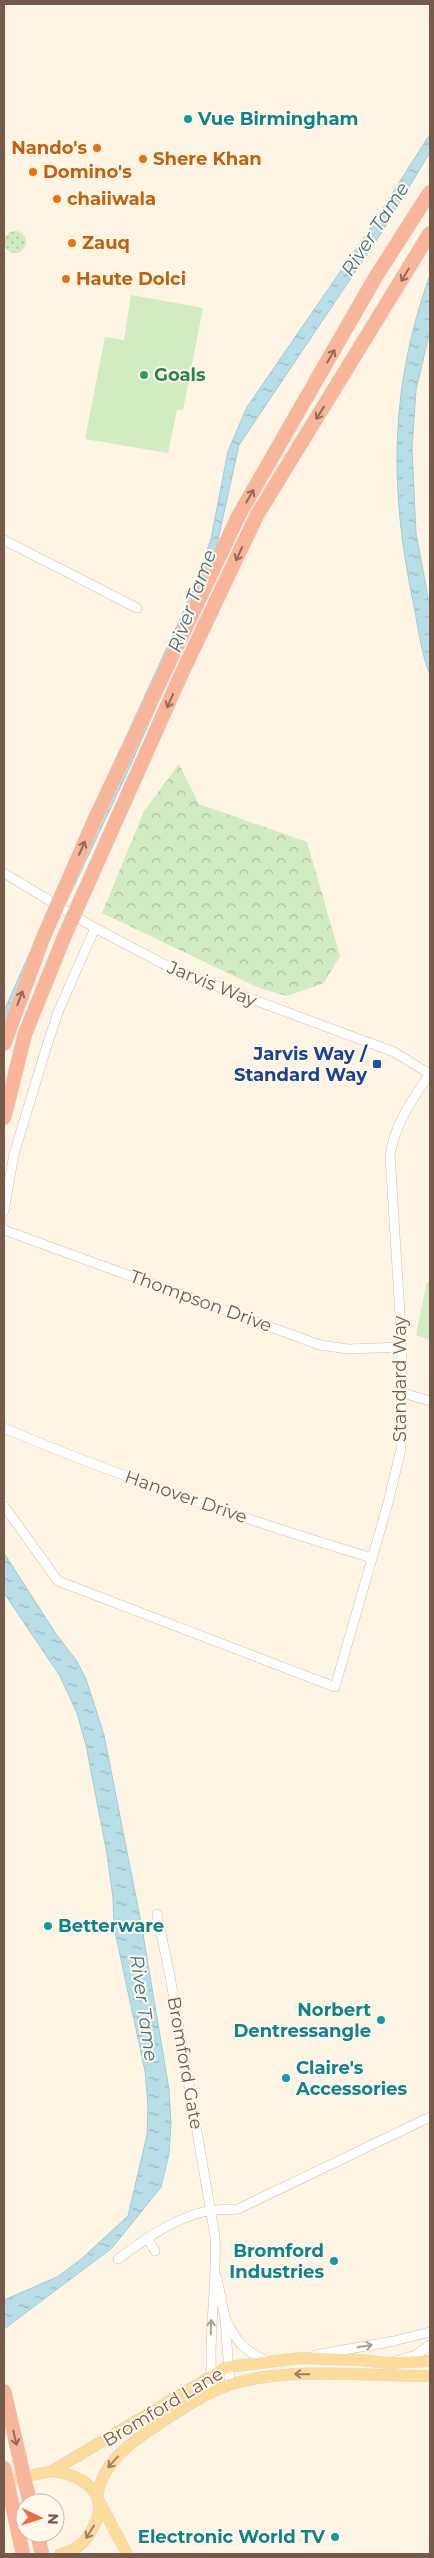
<svg xmlns="http://www.w3.org/2000/svg" width="434" height="2558" font-family="Montserrat,sans-serif">
<style>
.grass{fill:url(#grass-dots)}
.forest{fill:url(#forest-crowns)}
.garden{fill:#d1ebc2}
.water{fill:url(#water-ripples);stroke:#9eced9}
.lines{fill:none;stroke-linecap:round;stroke-linejoin:round}
.minor-casing{stroke:#d0bead;stroke-width:10}
.major-casing{stroke:#dbd4d0;stroke-width:12}
.highway-casing{stroke:#dbd4d0;stroke-width:15}
.minor{stroke:#fff;stroke-width:9}
.major{stroke:#fddb9b;stroke-width:11}
.highway{stroke:#f8b599;stroke-width:14}
.highway-bridge-casing{stroke:#dbd4d0;stroke-width:15;stroke-linecap:butt}
.highway-bridge{stroke:#f8b599;stroke-width:14}
.oneway{stroke:#906c59}
.oneway2{stroke:#ad9c92}
.oneway3{stroke:#9e8162}
.culture-dot{fill:#0f9aa8;stroke:#fff8eb;stroke-width:2}
.food-dot{fill:#e8710a;stroke:#fff8eb;stroke-width:2}
.leisure-dot{fill:#2e9e5b;stroke:#fff8eb;stroke-width:2}
.transit-dot{fill:#1a4fb4;stroke:#fff8eb;stroke-width:2}
.labels{text-anchor:middle;dominant-baseline:central;stroke-width:4;stroke-linejoin:round;paint-order:stroke}
.culture-label{font-size:18px;font-weight:bold;fill:#0d838f;stroke:#fff8eb;text-anchor:start}
.food-label{font-size:18px;font-weight:bold;fill:#c56008;stroke:#fff8eb;text-anchor:start}
.leisure-label{font-size:18px;font-weight:bold;fill:#27864d;stroke:#fff8eb;text-anchor:start}
.street-label{font-size:18px;fill:#765a49;stroke:#fff8eb}
.transit-label{font-size:18px;font-weight:bold;fill:#164399;stroke:#fff8eb;text-anchor:end}
.water-label{font-size:19px;font-style:italic;fill:#3f7583;stroke:#fff8eb}
</style>
<defs>
<pattern id="grass-dots" width="8" height="8" patternUnits="userSpaceOnUse" patternTransform="scale(1.25)"><rect width="8" height="8" fill="#d1ebc2"/><path d="M2 2h.1M6 6h.1" fill="none" stroke="#aec1a0" stroke-width="1.8" stroke-linecap="round"/></pattern>
<pattern id="forest-crowns" width="20" height="18" patternUnits="userSpaceOnUse" patternTransform="scale(1.25)"><rect width="20" height="18" fill="#d1ebc2"/><path d="M2 6a3 3 0 1 1 6 0M12 15a3 3 0 1 1 6 0" fill="none" stroke="#aec1a0"/></pattern>
<pattern id="water-ripples" width="26" height="14" patternUnits="userSpaceOnUse" patternTransform="scale(1.25)"><rect width="26" height="14" fill="#b8dee7"/><path d="M2 4q2-2 4 0t4 0M15 11q2-2 4 0t4 0" fill="none" stroke="#9ab7bd"/></pattern>
</defs>
<rect width="100%" height="100%" fill="#fdf4e4"/>
<path class="grass" d="M4 242a11 11 0 1 1 22 0a11 11 0 1 1-22 0Z"/>
<path class="forest" d="M 179,764 L 199,804 L 307,842 L 340,956 L 324,983 L 287,996 L 259,988 L 102,913 L 144,811 Z"/>
<path class="garden" d="M 131,295 L 203,308 L 183,410 L 177,410 L 168,453 L 85,439 L 105,337 L 124,340 Z
M 427,1282 L 430,1283 L 430,1340 L 416,1335 Z"/>
<path class="water" d="M 430,134 L 430,152 L 382,232 L 239,445 L 206,594 L 127,773 L 36,967 L 4,1044 L 4,1011 L 92,811 L 191,595 L 211,539 L 228,451 L 247,407 L 369,230 Z
M 430,275 L 430,331 L 416,390 L 412,448 L 416,533 L 430,608 L 430,675 C 421,653 418,626 413,601 C 389,487 390,386 430,275 Z
M 4,1553 L 56,1634 L 76,1660 L 86,1679 L 104,1735 L 142,1928 L 169,2089 L 171,2123 L 169,2154 L 161,2187 L 112,2248 L 4,2329 L 4,2300 L 57,2277 L 80,2260 L 128,2216 L 147,2135 L 148,2105 L 145,2071 L 114,1927 L 113,1898 L 107,1854 L 86,1745 L 77,1713 L 60,1676 L 4,1593 Z"/>
<g class="lines">
<g class="minor-casing">
<path id="minor" d="M 4,540 L 137,608
M 4,873 L 95,928 L 179,972 L 394,1052 L 430,1074
M 4,1211 L 14,1154 L 45,1052 L 58,1012 L 95,928
M 4,1230 L 320,1345 L 348,1349 L 402,1347
M 403,1393 L 430,1401
M 4,1428 C 124,1479 247,1520 372,1558
M 4,1506 L 58,1581 L 335,1687 L 388,1503 L 401,1449 L 402,1347 L 390,1155 C 396,1121 411,1102 430,1074
M 157,1914 L 170,1976 L 215,2236 C 217,2276 211,2316 211,2356 C 212,2370 209,2377 213,2391
M 147,2238 L 155,2251
M 118,2259 C 144,2240 171,2220 203,2212 C 213,2209 227,2210 238,2209 L 430,2117
M 217,2278 L 225,2318 L 230,2385
M 226,2320 C 238,2344 243,2349 266,2361
M 315,2355 L 394,2341 L 430,2332
M 399,2360 L 416,2355 L 430,2345"/>
</g>
<g class="major-casing">
<path id="major" d="M 52,2471 C 88,2476 113,2497 90,2533 C 82,2546 74,2551 60,2554
M 4,2481 L 52,2471 L 227,2367 L 300,2358 L 360,2360 L 388,2363 L 430,2361
M 97,2496 C 103,2463 127,2445 153,2428 C 172,2415 191,2402 212,2392 C 269,2363 366,2377 430,2376
M 100,2503 L 127,2554"/>
</g>
<g class="highway-casing">
<path id="highway" d="M 37,2533 L 42,2554"/>
</g>
<use href="#minor" class="minor"/>
<use href="#major" class="major"/>
<use href="#highway" class="highway"/>
<g class="highway-bridge-casing">
<path id="highway-bridge" d="M 4,1044 L 43,938 L 94,821 L 239,515 L 375,278 L 430,192
M 4,1118 L 25,1034 L 65,935 L 181,675 L 257,515 L 430,233
M 4,2391 L 30,2503
M 4,2468 L 23,2554"/>
</g>
<use href="#highway-bridge" class="highway-bridge"/>
</g>
<defs><path id="oneway-shaft" d="M-6 0H5M1.5-3L5.5 0L1.5 3" fill="none" stroke-width="1.6" stroke-linecap="round" stroke-linejoin="round" transform="scale(1.25)"/></defs>
<g class="oneway">
<use href="#oneway-shaft" transform="translate(405 275) rotate(121)"/>
<use href="#oneway-shaft" transform="translate(331 356) rotate(-60)"/>
<use href="#oneway-shaft" transform="translate(320 413) rotate(122)"/>
<use href="#oneway-shaft" transform="translate(250 496) rotate(-60)"/>
<use href="#oneway-shaft" transform="translate(239 554) rotate(115)"/>
<use href="#oneway-shaft" transform="translate(170 701) rotate(114)"/>
<use href="#oneway-shaft" transform="translate(82 848) rotate(-66)"/>
<use href="#oneway-shaft" transform="translate(20 998) rotate(-69)"/>
<use href="#oneway-shaft" transform="translate(15 2438) rotate(77)"/>
</g>
<g class="oneway2">
<use href="#oneway-shaft" transform="translate(211 2327) rotate(-88)"/>
<use href="#oneway-shaft" transform="translate(365 2346) rotate(-10)"/>
</g>
<g class="oneway3">
<use href="#oneway-shaft" transform="translate(302 2374) rotate(-179)"/>
<use href="#oneway-shaft" transform="translate(113 2462) rotate(131)"/>
<use href="#oneway-shaft" transform="translate(90 2532) rotate(122)"/>
</g>
<g class="culture-dot">
<circle cx="188" cy="119" r="5"/>
<circle cx="48" cy="1926" r="5"/>
<circle cx="381" cy="2020" r="5"/>
<circle cx="286" cy="2078" r="5"/>
<circle cx="334" cy="2261" r="5"/>
<circle cx="335" cy="2537" r="5"/>
</g>
<g class="food-dot">
<circle cx="97" cy="148" r="5"/>
<circle cx="143" cy="159" r="5"/>
<circle cx="33" cy="172" r="5"/>
<circle cx="57" cy="199" r="5"/>
<circle cx="72" cy="243" r="5"/>
<circle cx="66" cy="279" r="5"/>
</g>
<circle class="leisure-dot" cx="144" cy="375" r="5"/>
<rect class="transit-dot" x="372" y="1059" width="10" height="10" rx="2.5"/>
<g class="labels">
<g class="culture-label">
<text x="198" y="119">Vue Birmingham</text>
<text x="58" y="1926">Betterware</text>
<text x="371" y="2010" text-anchor="end">Norbert<tspan x="371" dy="21">Dentressangle</tspan></text>
<text x="296" y="2068">Claire's<tspan x="296" dy="21">Accessories</tspan></text>
<text x="324" y="2251" text-anchor="end">Bromford<tspan x="324" dy="21">Industries</tspan></text>
<text x="325" y="2537" text-anchor="end">Electronic World TV</text>
</g>
<g class="food-label">
<text x="87" y="148" text-anchor="end">Nando's</text>
<text x="153" y="159">Shere Khan</text>
<text x="43" y="172">Domino's</text>
<text x="67" y="199">chaiiwala</text>
<text x="82" y="243">Zauq</text>
<text x="76" y="279">Haute Dolci</text>
</g>
<g class="leisure-label">
<text x="154" y="375">Goals</text>
</g>
<g class="street-label">
<text transform="translate(212 984) rotate(22)">Jarvis Way</text>
<text transform="translate(201 1301) rotate(20)">Thompson Drive</text>
<text transform="translate(400 1379) rotate(-90)">Standard Way</text>
<text transform="translate(186 1497) rotate(19)">Hanover Drive</text>
<text transform="translate(185 2063) rotate(80)">Bromford Gate</text>
<text transform="translate(163 2407) rotate(-31)">Bromford Lane</text>
</g>
<g class="transit-label">
<text x="367" y="1054">Jarvis Way /<tspan x="367" dy="21">Standard Way</tspan></text>
</g>
<g class="water-label">
<text transform="translate(375 229) rotate(-57)">River Tame</text>
<text transform="translate(192 601) rotate(-70)">River Tame</text>
<text transform="translate(144 2008) rotate(82)">River Tame</text>
</g>
</g>
<rect width="434" height="2558" fill="none" stroke="#765a49" stroke-width="10"/>
<g transform="translate(40 2518) rotate(94)"><circle r="24" fill="#fff8eb" stroke="#c8b9aa"/>
<path d="M0-4L9 19L0 12L-9 19Z" fill="#e97046"/>
<text y="-8" font-size="14" font-weight="bold" text-anchor="middle" fill="#765a49">N</text>
</g>
</svg>
